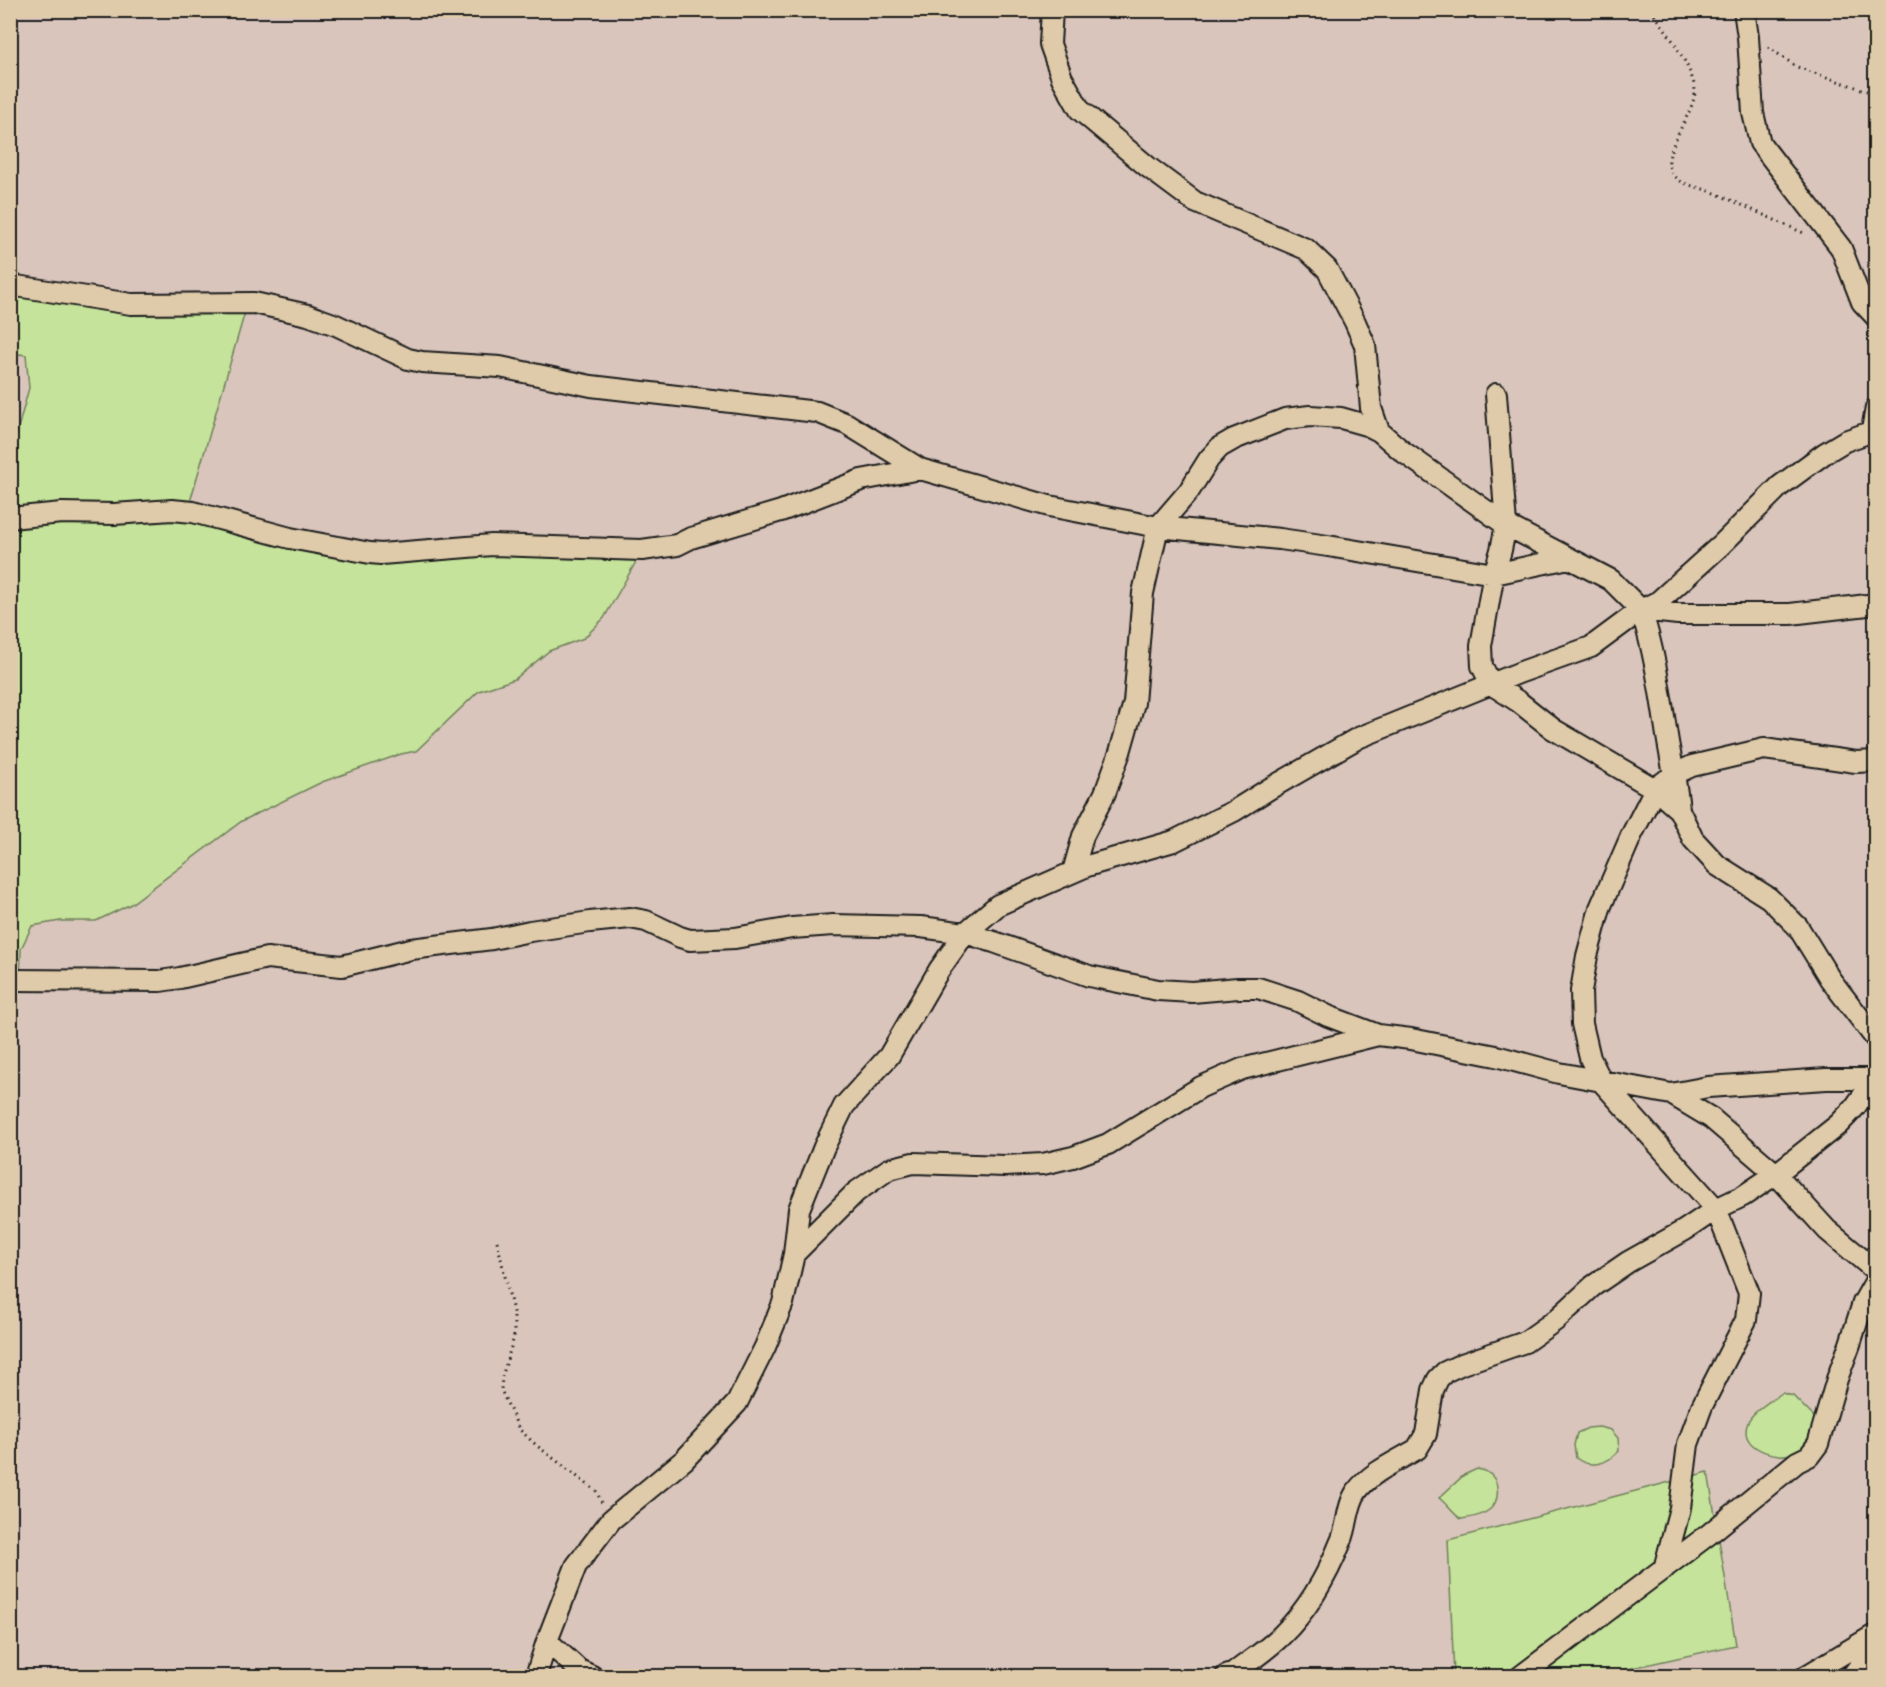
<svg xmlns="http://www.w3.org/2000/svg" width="1886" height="1687" font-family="'Comic Neue',sans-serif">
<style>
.green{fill:#c5e39a;stroke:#70805b;stroke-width:1.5}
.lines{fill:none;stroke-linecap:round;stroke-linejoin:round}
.minor-casing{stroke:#1c1c1c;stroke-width:24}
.path{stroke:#1c1c1c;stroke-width:3;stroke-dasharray:1.5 4.5;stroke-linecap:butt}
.minor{stroke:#dfcbaa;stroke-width:20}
</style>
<rect width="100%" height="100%" fill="#d9c5bc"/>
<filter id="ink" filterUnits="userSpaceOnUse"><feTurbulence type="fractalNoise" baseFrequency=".0167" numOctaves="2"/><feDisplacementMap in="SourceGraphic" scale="12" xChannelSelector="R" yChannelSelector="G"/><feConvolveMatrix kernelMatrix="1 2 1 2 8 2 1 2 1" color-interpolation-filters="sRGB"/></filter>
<g filter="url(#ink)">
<path class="green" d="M 11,287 L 247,305 L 187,512 L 349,551 L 642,551 L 604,618 L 584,638 L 549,651 L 515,679 L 479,691 L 416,751 L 401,754 L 322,782 L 242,821 L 131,904 L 96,921 L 60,921 L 32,926 L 21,949 L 20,983 L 11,983 L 10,458 L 29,388 L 26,355 L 11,353 Z
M 1782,1393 L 1793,1396 L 1822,1425 L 1807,1451 C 1798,1453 1788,1456 1779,1455 C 1760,1453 1738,1442 1749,1420 C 1754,1410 1773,1399 1782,1393 Z
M 1599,1427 L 1611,1430 L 1618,1438 L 1619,1451 C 1607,1464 1590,1469 1576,1458 L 1574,1445 L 1577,1433 L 1588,1428 Z
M 1477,1469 C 1480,1470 1484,1470 1487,1472 C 1500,1479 1501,1501 1489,1510 C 1482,1516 1470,1518 1461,1519 C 1452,1513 1448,1505 1439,1498 L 1464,1475 Z
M 1708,1472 L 1736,1645 L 1596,1676 L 1454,1676 L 1448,1540 Z"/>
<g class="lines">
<g class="minor-casing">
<path id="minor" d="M 1052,10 L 1050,44 L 1062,78 L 1080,110 L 1148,167 L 1195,202 L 1306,249 L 1327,269 L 1355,322 L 1365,345 L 1371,408 L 1379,431
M 1744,10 L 1748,37 L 1753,113 L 1760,143 L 1841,248 L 1862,302 L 1876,317
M 10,285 L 131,304 L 254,303 L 308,315 L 336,325 L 408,359 L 422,362 L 500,367 L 591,386 L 817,412 L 847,424 L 920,469 L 1049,506 L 1158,527 L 1280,539 L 1328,546 L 1494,574 L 1569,558
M 1496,394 L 1506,525 L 1501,550 L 1493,578 L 1481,646 L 1482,666 L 1491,684 L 1519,702 L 1553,729 L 1655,789 L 1679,810 L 1693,839 L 1717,865 L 1769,898 L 1798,927 L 1830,979 L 1876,1039
M 1876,408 L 1872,430 L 1876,434
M 10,518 L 62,513 L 114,514 L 172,510 L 193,512 L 290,538 L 370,553 L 381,554 L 492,545 L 642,550 L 677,545 L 691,538 L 781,511 L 861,480 L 920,469
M 1679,810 C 1677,787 1672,765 1668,742 C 1661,698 1655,652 1641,610 L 1678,614 L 1790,614 L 1876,604
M 1073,872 L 1083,836 L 1105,793 L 1120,752 L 1134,703 L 1143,593 L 1158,527 L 1189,491 L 1209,459 L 1220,447 L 1234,439 L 1285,419 L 1310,416 L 1341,418 L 1369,426 L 1379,431 L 1402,451 L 1506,525 L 1611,580 L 1641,610
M 10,980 L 160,981 L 180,978 L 267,958 L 342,966 L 411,949 L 492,939 L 530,931 L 590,922 L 630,918 L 646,921 L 680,937 L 690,940 L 735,938 L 792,928 L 833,925 L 921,927 L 965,933 L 994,942 L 1089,976 L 1158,990 L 1192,992 L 1238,988 L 1258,988 L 1298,1001 L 1328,1016 L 1378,1035 L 1411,1039 L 1496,1056 L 1559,1073 L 1671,1094 L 1708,1087 L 1826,1079 L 1876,1079
M 1671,1094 L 1711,1118 L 1776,1174 L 1827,1230 L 1876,1271
M 794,1254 L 856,1192 L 889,1169 L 913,1163 L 1005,1166 L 1043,1164 L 1073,1157 L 1108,1144 L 1201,1087 L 1242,1069 L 1378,1035
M 1664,1569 L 1680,1508 L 1688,1444 L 1702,1406 L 1746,1320 L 1749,1293 L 1716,1209 L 1602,1082 L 1590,1058 L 1582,1024 L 1581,991 L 1587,956 L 1600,908 L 1632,834 L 1655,789 L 1673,775 L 1692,766 L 1764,749 L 1856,762 L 1876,761
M 547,1641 L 579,1670 L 592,1676
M 536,1676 L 547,1641 L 576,1566 L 611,1520 L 684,1460 L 737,1403 L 765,1347 L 783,1303 L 794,1254 L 799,1209 L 824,1147 L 844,1106 L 889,1056 L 939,970 L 965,933 L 998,905 L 1087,866 L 1174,841 L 1234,811 L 1269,789 L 1358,738 L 1521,672 L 1591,647 L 1641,610 L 1659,601 L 1721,545 L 1780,486 L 1825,453 L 1845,441 L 1876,430
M 1226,1676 L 1234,1673 C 1249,1661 1267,1650 1281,1636 C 1308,1610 1328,1574 1342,1539 C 1348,1524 1347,1505 1357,1491 C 1371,1472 1397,1461 1417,1449 L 1426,1434 L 1433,1390 L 1438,1379 L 1445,1372 L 1462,1364 L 1525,1342 L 1556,1320 L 1593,1286 L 1628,1262 L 1685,1230 L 1716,1209 L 1743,1196 L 1776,1174 L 1839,1124 L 1855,1107 L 1876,1077
M 1521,1676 L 1708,1535 L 1797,1462 L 1809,1456 L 1818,1444 L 1837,1379 L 1850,1344 L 1863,1303 L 1876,1280
M 1806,1676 L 1876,1634
M 1852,1676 L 1876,1644"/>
</g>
<path class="path" d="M 1651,10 C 1665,28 1694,69 1695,91 C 1695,114 1658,154 1672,173 C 1674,176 1679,180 1682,182 C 1693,187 1706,189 1717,194 C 1747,207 1776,221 1806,234
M 1768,47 L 1797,67 L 1876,94
M 1868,265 L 1876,270
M 497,1241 L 514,1316 L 514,1337 L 502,1377 L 501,1390 L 519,1429 L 536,1445 L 596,1491 L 603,1505"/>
<use href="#minor" class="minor"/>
</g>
</g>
<rect width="1886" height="1687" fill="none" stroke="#dfcbaa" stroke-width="36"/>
<rect x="18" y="18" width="1850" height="1651" fill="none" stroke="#1c1c1c" stroke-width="2" filter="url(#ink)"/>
</svg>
